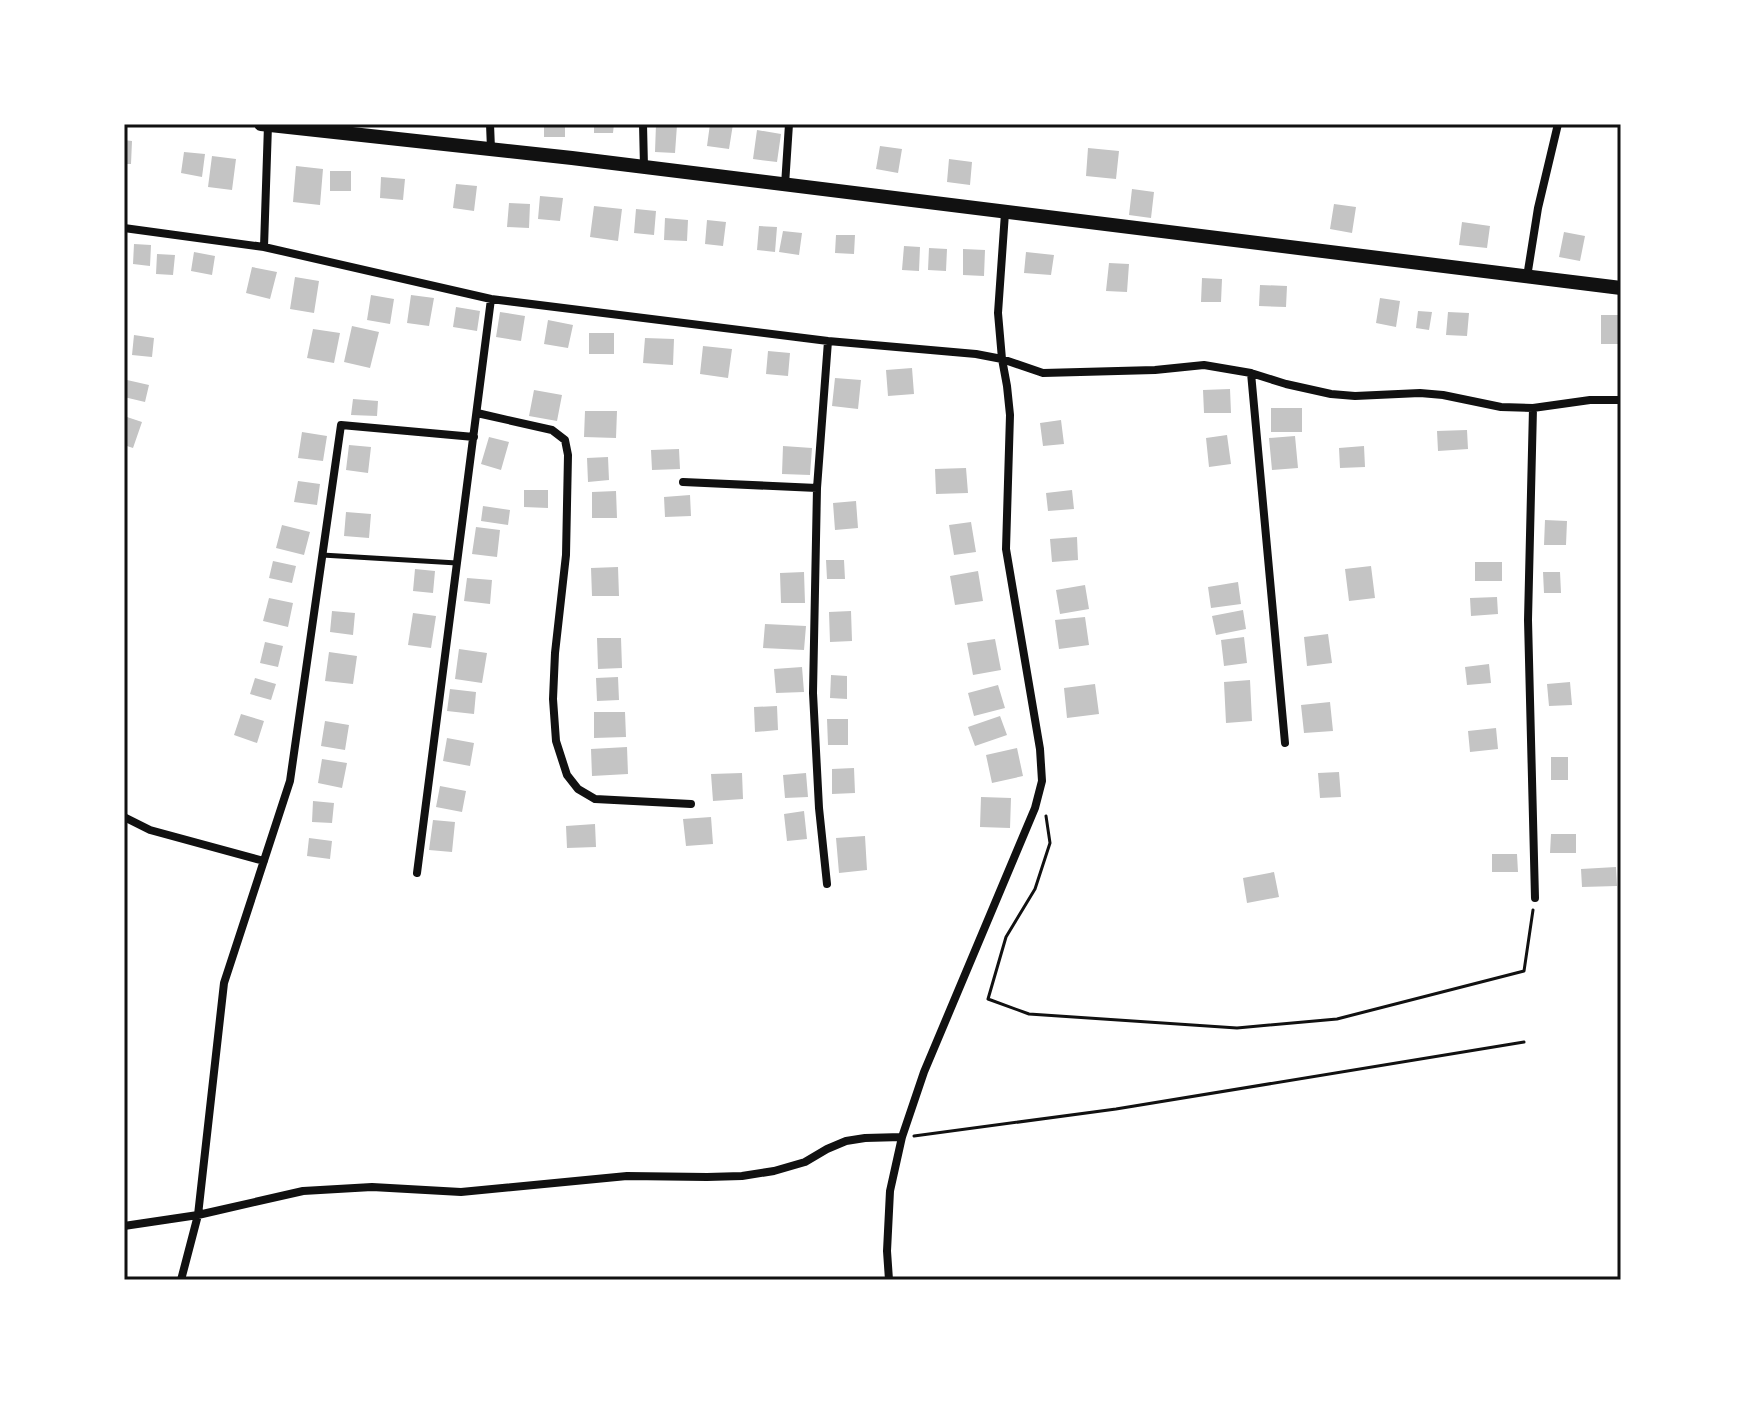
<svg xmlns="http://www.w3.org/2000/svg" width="1745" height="1404" font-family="'IBM Plex Sans',sans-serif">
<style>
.building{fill:#c4c4c4}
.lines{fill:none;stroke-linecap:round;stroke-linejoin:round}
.path{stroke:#111;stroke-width:3}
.service{stroke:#111;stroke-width:5}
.minor{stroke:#111;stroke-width:8}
.secondary{stroke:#111;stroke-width:14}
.neatline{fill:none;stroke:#111;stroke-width:3}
</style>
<rect width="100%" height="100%" fill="#fff"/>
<path class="building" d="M 544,124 L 565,124 L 565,137 L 544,137 Z
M 594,124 L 614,124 L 613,133 L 594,133 Z
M 656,124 L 677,125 L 675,153 L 655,152 Z
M 710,124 L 733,124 L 729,149 L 707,146 Z
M 757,130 L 781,134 L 777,162 L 753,159 Z
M 124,140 L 132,141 L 131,164 L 124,164 Z
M 880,146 L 902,149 L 898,173 L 876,169 Z
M 1088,148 L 1119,151 L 1116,179 L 1086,176 Z
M 184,152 L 205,154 L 202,177 L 181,173 Z
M 212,156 L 236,159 L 232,190 L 208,187 Z
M 949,159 L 972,162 L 970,185 L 947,182 Z
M 296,166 L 323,169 L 320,205 L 293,202 Z
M 330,171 L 351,171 L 351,191 L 330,191 Z
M 381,177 L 405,179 L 403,200 L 380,198 Z
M 456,184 L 477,186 L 474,211 L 453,208 Z
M 1132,189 L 1154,192 L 1151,218 L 1129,215 Z
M 540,196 L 563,198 L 560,221 L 538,219 Z
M 509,203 L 530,204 L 529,228 L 507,227 Z
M 1334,204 L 1356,207 L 1352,233 L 1330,229 Z
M 594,206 L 622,209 L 618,241 L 590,237 Z
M 636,209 L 656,211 L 654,235 L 634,233 Z
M 665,218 L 688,220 L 687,241 L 664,240 Z
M 707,220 L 726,222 L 723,246 L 705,244 Z
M 1462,222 L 1490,226 L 1487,248 L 1459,245 Z
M 759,226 L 777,227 L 775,252 L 757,250 Z
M 783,231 L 802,233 L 799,255 L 779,252 Z
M 1564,232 L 1585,236 L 1580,261 L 1559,257 Z
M 836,235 L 855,235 L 854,254 L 835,253 Z
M 134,244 L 151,245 L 150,266 L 133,264 Z
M 904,246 L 920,247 L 919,271 L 902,270 Z
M 929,248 L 947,249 L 946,271 L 928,270 Z
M 963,249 L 985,250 L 984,276 L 963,275 Z
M 194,252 L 215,256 L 212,275 L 191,271 Z
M 1026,252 L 1054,255 L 1051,275 L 1024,273 Z
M 157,254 L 175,255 L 173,275 L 156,274 Z
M 1109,263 L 1129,264 L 1127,292 L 1106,291 Z
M 252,267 L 277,272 L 270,299 L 246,293 Z
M 295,277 L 319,281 L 314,313 L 290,309 Z
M 1202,278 L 1222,279 L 1221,302 L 1201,302 Z
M 1260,285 L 1287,286 L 1286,307 L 1259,306 Z
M 371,295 L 394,299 L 390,324 L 367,320 Z
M 411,295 L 434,298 L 429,326 L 407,323 Z
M 1380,298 L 1400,301 L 1396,327 L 1376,323 Z
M 456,307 L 480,311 L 477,331 L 453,327 Z
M 1418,311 L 1432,312 L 1429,330 L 1416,328 Z
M 500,312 L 525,316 L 521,341 L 496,337 Z
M 1448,312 L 1469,313 L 1467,336 L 1446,335 Z
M 1601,315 L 1621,315 L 1621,344 L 1601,344 Z
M 548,320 L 573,325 L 568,348 L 544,344 Z
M 352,326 L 379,332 L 370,368 L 344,362 Z
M 313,329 L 340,333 L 334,363 L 307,358 Z
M 589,333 L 614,333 L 614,354 L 589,354 Z
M 134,335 L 154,338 L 152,357 L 132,355 Z
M 645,338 L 674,339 L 673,365 L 643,363 Z
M 703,346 L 732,349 L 728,378 L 700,374 Z
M 768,351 L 790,353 L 788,376 L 766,374 Z
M 912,368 L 914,394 L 888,396 L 886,370 Z
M 835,378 L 861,380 L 858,409 L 832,406 Z
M 127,380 L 149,385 L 145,402 L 124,397 Z
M 1230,389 L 1231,413 L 1204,413 L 1203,390 Z
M 534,390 L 562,395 L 557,421 L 529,416 Z
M 353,399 L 378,401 L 377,416 L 351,415 Z
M 1271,408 L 1302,408 L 1302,432 L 1271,432 Z
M 585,411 L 617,411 L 616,438 L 584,437 Z
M 124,416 L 142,422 L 133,448 L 124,445 Z
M 1061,420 L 1064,444 L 1043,446 L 1040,423 Z
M 1467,430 L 1468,449 L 1438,451 L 1437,431 Z
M 302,432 L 327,436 L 323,461 L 298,458 Z
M 1227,435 L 1231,464 L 1209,467 L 1206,438 Z
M 1295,436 L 1298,468 L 1272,470 L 1269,438 Z
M 489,437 L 509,442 L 501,470 L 481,464 Z
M 349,445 L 371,447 L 368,473 L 346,470 Z
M 783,446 L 812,448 L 810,475 L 782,474 Z
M 1364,446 L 1365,467 L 1340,468 L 1339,448 Z
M 679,449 L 680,469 L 652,470 L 651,450 Z
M 608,457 L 609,480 L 588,482 L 587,458 Z
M 966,468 L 968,493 L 936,494 L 935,469 Z
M 298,481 L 320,484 L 317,505 L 294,502 Z
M 524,490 L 548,490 L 548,508 L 524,507 Z
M 1072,490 L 1074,509 L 1048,511 L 1046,493 Z
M 616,491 L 617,518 L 592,518 L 592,492 Z
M 690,495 L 691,516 L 665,517 L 664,497 Z
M 856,501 L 858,528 L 835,530 L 833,503 Z
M 483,506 L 510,510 L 508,525 L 481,521 Z
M 346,512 L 371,514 L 369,538 L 344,536 Z
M 1545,520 L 1567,521 L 1566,545 L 1544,545 Z
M 971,522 L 976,552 L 954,555 L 949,525 Z
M 282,525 L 310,532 L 304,555 L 276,548 Z
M 476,527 L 500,530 L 497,557 L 472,554 Z
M 1077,537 L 1078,560 L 1052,562 L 1050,539 Z
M 826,560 L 844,560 L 845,579 L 827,579 Z
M 273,561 L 296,566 L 292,583 L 269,578 Z
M 1475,562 L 1502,562 L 1502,581 L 1475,581 Z
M 1371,566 L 1375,598 L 1349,601 L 1345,569 Z
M 618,567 L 619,596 L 592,596 L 591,568 Z
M 415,569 L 435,571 L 433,593 L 413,591 Z
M 978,571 L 983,601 L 955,605 L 950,576 Z
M 804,572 L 805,603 L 781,603 L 780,573 Z
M 1543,572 L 1560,572 L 1561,593 L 1544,593 Z
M 467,578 L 492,580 L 490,604 L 464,601 Z
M 1238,582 L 1241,604 L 1211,608 L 1208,587 Z
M 1085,585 L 1089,609 L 1060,614 L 1056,590 Z
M 1497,597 L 1498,614 L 1471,616 L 1470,598 Z
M 269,598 L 293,603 L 288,627 L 263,621 Z
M 1243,610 L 1246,629 L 1216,635 L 1212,616 Z
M 332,611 L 355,613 L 353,635 L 330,632 Z
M 851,611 L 852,641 L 830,642 L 829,612 Z
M 413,613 L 436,616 L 431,648 L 408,645 Z
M 1085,617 L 1089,645 L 1059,649 L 1055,620 Z
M 765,624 L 806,626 L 804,650 L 763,648 Z
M 1328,634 L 1332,663 L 1307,666 L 1304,637 Z
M 1244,637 L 1247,663 L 1224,666 L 1221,640 Z
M 597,638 L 621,638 L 622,668 L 598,669 Z
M 995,639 L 1001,670 L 973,675 L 967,643 Z
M 265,642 L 283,646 L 278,667 L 260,663 Z
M 459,649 L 487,653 L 482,683 L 455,679 Z
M 329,652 L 357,656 L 353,684 L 325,681 Z
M 1489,664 L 1491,683 L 1467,685 L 1465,667 Z
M 802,667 L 804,692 L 776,693 L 774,669 Z
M 831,675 L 847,676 L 847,699 L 830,698 Z
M 618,677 L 619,700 L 597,701 L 596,678 Z
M 255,678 L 276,684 L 271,700 L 250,694 Z
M 1250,680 L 1252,721 L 1226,723 L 1224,682 Z
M 1570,682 L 1572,705 L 1549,706 L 1547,684 Z
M 1095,684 L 1099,714 L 1067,718 L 1064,688 Z
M 998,685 L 1005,708 L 974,716 L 968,693 Z
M 450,689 L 476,692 L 474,714 L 447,711 Z
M 1330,702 L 1333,731 L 1304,733 L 1301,705 Z
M 777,706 L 778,730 L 755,732 L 754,707 Z
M 594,712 L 625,712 L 626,737 L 594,738 Z
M 241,714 L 264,721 L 257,743 L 234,735 Z
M 1000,716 L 1007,735 L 975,746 L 968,727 Z
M 827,719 L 848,719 L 848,745 L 828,745 Z
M 325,721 L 349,725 L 345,750 L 321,746 Z
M 1496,728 L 1498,749 L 1470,752 L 1468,731 Z
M 447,738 L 474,743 L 470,766 L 443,761 Z
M 627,747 L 628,774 L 592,776 L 591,749 Z
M 1017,748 L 1023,776 L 992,783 L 986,755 Z
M 1551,757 L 1568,757 L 1568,780 L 1551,780 Z
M 322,759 L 347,763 L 342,788 L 318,783 Z
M 854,768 L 855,793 L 832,794 L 832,769 Z
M 1339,772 L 1341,797 L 1320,798 L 1318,773 Z
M 742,773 L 743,799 L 713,801 L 711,774 Z
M 806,773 L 808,797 L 785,798 L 783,775 Z
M 440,786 L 466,791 L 462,812 L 436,807 Z
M 981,797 L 1011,798 L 1010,828 L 980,827 Z
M 313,801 L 334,803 L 332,823 L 312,822 Z
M 804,811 L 807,839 L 787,841 L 784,814 Z
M 711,817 L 713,844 L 686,846 L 683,819 Z
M 433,820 L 455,822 L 452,852 L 429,850 Z
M 595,824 L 596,847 L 567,848 L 566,826 Z
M 1551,834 L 1576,834 L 1576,853 L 1550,853 Z
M 865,836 L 867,870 L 839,873 L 836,838 Z
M 309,838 L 332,841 L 330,859 L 307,856 Z
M 1492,854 L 1517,854 L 1518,872 L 1492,872 Z
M 1616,867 L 1617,886 L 1582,887 L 1581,869 Z
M 1274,872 L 1279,897 L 1247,903 L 1243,878 Z"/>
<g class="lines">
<path class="path" d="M 1046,816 L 1050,843 L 1035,889 L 1006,937 L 988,999 L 1029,1014 L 1237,1028 L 1337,1019 L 1524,971 L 1533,910
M 914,1136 L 1116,1109 L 1524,1042"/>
<path class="service" d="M 322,555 L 457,563"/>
<path class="minor" d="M 490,124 L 491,149
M 643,124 L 644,167
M 785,185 L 789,124
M 124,228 L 264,247 L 491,299 L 828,341 L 976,354 L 1002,359 L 1043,373 L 1155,370 L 1204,365 L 1251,373 L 1286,384 L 1331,394 L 1355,396 L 1420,393 L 1443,395 L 1501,407 L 1533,408 L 1590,400 L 1621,400
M 264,247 L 268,125
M 1527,277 L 1538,208 L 1558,124
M 1251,373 L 1285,743
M 1533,408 L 1528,620 L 1535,898
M 477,413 L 552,430 L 565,440 L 568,455 L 566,555 L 555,653 L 553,699 L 556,741 L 567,775 L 578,789 L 595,799 L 691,804
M 683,482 L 817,488
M 124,817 L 150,830 L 264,861
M 417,873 L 491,299
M 827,884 L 819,808 L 813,693 L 817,488 L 828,341
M 124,1226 L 198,1215 L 303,1191 L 372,1187 L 461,1192 L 627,1176 L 707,1177 L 742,1176 L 774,1171 L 805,1162 L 827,1149 L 846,1141 L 865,1138 L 902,1137
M 181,1280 L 198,1215 L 224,983 L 290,781 L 341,425 L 474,437
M 889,1280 L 887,1251 L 890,1191 L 902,1137 L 924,1072 L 1035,808 L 1042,781 L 1040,749 L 1006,549 L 1010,415 L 1007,386 L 1002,359 L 998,313 L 1005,213"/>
<path class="secondary" d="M 261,124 L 572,158 L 1621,288"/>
</g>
<rect width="1745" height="1404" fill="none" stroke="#ffffff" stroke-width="252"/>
<rect x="126" y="126" width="1493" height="1152" class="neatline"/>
</svg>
